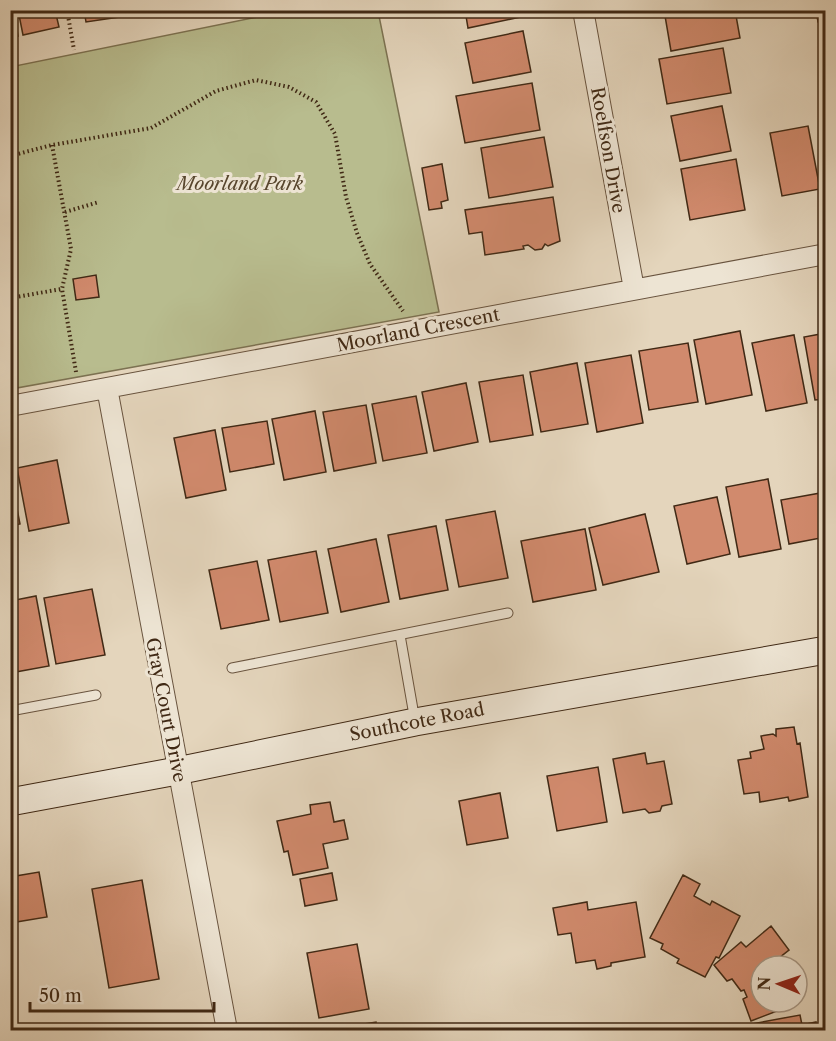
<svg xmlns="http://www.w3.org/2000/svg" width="836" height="1041" font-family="'Libre Caslon Text',serif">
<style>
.green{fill:#b8bc8e;stroke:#7c7252;stroke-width:1.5}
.building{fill:#d18a6d;stroke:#402915;stroke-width:1.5}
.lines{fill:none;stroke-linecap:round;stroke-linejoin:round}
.service-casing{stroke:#69543f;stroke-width:11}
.minor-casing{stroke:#69543f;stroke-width:22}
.secondary-casing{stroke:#402915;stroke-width:29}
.path{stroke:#402915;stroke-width:4;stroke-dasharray:1.5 3;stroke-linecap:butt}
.service{stroke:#ede4d3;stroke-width:9}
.minor{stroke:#ede4d3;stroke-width:20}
.secondary{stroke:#ede4d3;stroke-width:27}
.labels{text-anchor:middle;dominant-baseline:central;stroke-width:6;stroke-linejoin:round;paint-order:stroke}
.street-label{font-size:18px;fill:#402915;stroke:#ede4d3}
.park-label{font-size:18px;font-style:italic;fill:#58462d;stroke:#ede4d3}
</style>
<rect width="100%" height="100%" fill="#e4d5bc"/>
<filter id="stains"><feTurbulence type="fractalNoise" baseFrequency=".00333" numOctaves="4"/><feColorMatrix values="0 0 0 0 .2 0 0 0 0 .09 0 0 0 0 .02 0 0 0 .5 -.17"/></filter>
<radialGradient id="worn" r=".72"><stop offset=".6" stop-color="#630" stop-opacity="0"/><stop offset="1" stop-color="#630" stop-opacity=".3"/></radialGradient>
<path class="green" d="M 287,11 L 378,11 L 439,312 L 11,389 L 10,67 Z"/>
<path class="building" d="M 10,10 L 14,10 L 18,36 L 10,37 Z
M 18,10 L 55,10 L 59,27 L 23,35 Z
M 84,10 L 118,10 L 119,17 L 86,22 Z
M 127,10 L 149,10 L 127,14 Z
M 465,10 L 520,10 L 521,17 L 468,28 Z
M 664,10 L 735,10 L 740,38 L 671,51 Z
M 816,10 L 826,10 L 826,21 L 818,22 Z
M 523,31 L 531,72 L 473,83 L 465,43 Z
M 723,48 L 731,93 L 667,104 L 659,59 Z
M 532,83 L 540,130 L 465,143 L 456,96 Z
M 722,106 L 731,151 L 680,161 L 671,116 Z
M 808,126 L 820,189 L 782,196 L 770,133 Z
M 544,137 L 553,187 L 489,198 L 481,148 Z
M 736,159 L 745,210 L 690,220 L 681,169 Z
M 442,164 L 448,200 L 441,202 L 442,208 L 429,210 L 422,168 Z
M 553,197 L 560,241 L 548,246 L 545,244 L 542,249 L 535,250 L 528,245 L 523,246 L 524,249 L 485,255 L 482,232 L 469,234 L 465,210 Z
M 96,275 L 99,297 L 76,300 L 73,279 Z
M 740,331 L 752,395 L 706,404 L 694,340 Z
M 826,333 L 826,399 L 815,400 L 804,337 Z
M 794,335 L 807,403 L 766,411 L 752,343 Z
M 688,343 L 698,402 L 649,410 L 639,351 Z
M 631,355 L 643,423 L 597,432 L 585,363 Z
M 577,363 L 588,424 L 541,432 L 530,372 Z
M 523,375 L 533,435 L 490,442 L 479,382 Z
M 466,383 L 478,442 L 434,451 L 422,392 Z
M 416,396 L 427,453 L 383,461 L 372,404 Z
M 366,405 L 376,463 L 334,471 L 323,412 Z
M 315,411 L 326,472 L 284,480 L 272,419 Z
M 267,421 L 274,464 L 230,472 L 222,428 Z
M 215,430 L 226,490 L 186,498 L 174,438 Z
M 57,460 L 69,523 L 29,531 L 17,468 Z
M 10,473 L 20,524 L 10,526 Z
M 768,479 L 781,549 L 739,557 L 726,487 Z
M 826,492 L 826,537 L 789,544 L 781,500 Z
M 717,497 L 730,554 L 687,564 L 674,506 Z
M 495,511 L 508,578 L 459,587 L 446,520 Z
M 645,514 L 659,572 L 603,585 L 589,528 Z
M 436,526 L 448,590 L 400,599 L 388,535 Z
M 585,529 L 596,590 L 533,602 L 521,541 Z
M 376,539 L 389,602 L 341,612 L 328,549 Z
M 316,551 L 328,613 L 280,622 L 268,560 Z
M 257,561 L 269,620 L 221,629 L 209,570 Z
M 92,589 L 105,655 L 56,664 L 44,598 Z
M 36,596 L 49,666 L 10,673 L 10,601 Z
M 794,727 L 797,744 L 800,743 L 808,797 L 789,801 L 788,797 L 760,802 L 759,792 L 744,794 L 738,760 L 751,758 L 750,752 L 764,749 L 761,736 L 773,734 L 776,736 L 776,729 Z
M 645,753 L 647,764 L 664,761 L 672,804 L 662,806 L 660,811 L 649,813 L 645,809 L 623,813 L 613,759 Z
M 598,767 L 607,822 L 557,831 L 547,776 Z
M 500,793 L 508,838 L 467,845 L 459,801 Z
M 330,802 L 334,822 L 344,820 L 348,839 L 323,844 L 328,868 L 293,875 L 288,851 L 284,852 L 277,821 L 311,814 L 310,805 Z
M 39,872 L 47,917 L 10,923 L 10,877 Z
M 332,873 L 337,900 L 305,906 L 300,879 Z
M 683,875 L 700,884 L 694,896 L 710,905 L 712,901 L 740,916 L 719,958 L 716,957 L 705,977 L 677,963 L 679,959 L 661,949 L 663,944 L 650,938 Z
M 142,880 L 159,979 L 109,988 L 92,889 Z
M 587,902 L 588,910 L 636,902 L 645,957 L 611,963 L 611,966 L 597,969 L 595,960 L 576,963 L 571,933 L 558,935 L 553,908 Z
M 771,926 L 789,950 L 779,958 L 785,966 L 761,966 L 761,1002 L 798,1003 L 751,1021 L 743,999 L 747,997 L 744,990 L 741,991 L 732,979 L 727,981 L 714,965 L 741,942 L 746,947 Z
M 357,944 L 369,1009 L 319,1018 L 307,953 Z
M 800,1015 L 802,1025 L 816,1022 L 817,1030 L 747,1030 L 746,1025 Z
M 376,1022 L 377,1030 L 327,1030 Z
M 148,1024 L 148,1030 L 102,1030 L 102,1029 Z"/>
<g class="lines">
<g class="service-casing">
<path id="service" d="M 400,635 L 415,721
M 232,668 L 508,613
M 10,711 L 96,695"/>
</g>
<g class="minor-casing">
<path id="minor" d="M 583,10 L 634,289
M 107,388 L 227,1030
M 10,406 L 826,254"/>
</g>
<g class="secondary-casing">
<path id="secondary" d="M 10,802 L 177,771 L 415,722 L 826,650"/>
</g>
<path class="path" d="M 67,10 L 74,50
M 52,145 L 71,249 L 62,289 L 76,372
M 10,156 L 52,145 L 151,128 L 216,91 L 256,80 L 289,87 L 316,102 L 335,134 L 346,197 L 357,233 L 370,264 L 403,311
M 65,212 L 99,202
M 10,298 L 62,289"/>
<use href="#service" class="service"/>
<use href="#minor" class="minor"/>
<use href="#secondary" class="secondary"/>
</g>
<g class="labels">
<g class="street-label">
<text transform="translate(608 150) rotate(80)">Roelfson Drive</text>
<text transform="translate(418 330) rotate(-11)">Moorland Crescent</text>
<text transform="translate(166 710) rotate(79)">Gray Court Drive</text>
<text transform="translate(417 722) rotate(-11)">Southcote Road</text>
</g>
<g class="park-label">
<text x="240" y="184">Moorland Park</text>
</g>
</g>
<rect width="836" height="1041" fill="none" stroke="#e4d5bc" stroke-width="36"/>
<rect x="12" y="12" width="812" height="1017" fill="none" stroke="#402915" stroke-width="3"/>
<rect x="18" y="18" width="800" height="1005" fill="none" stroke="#402915" stroke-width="1.5"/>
<g transform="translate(779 984) rotate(272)"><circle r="28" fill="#ede4d3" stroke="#a89987" stroke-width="1.5"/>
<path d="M0-4.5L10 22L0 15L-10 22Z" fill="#8f2418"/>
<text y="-9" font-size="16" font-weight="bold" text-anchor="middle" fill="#402915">N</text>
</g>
<path d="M30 1002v9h184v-9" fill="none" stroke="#402915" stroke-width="3"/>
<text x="39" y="1002" font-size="18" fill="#402915" stroke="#ede4d3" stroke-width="4.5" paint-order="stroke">50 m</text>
<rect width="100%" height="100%" filter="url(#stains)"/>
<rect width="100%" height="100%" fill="url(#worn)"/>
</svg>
